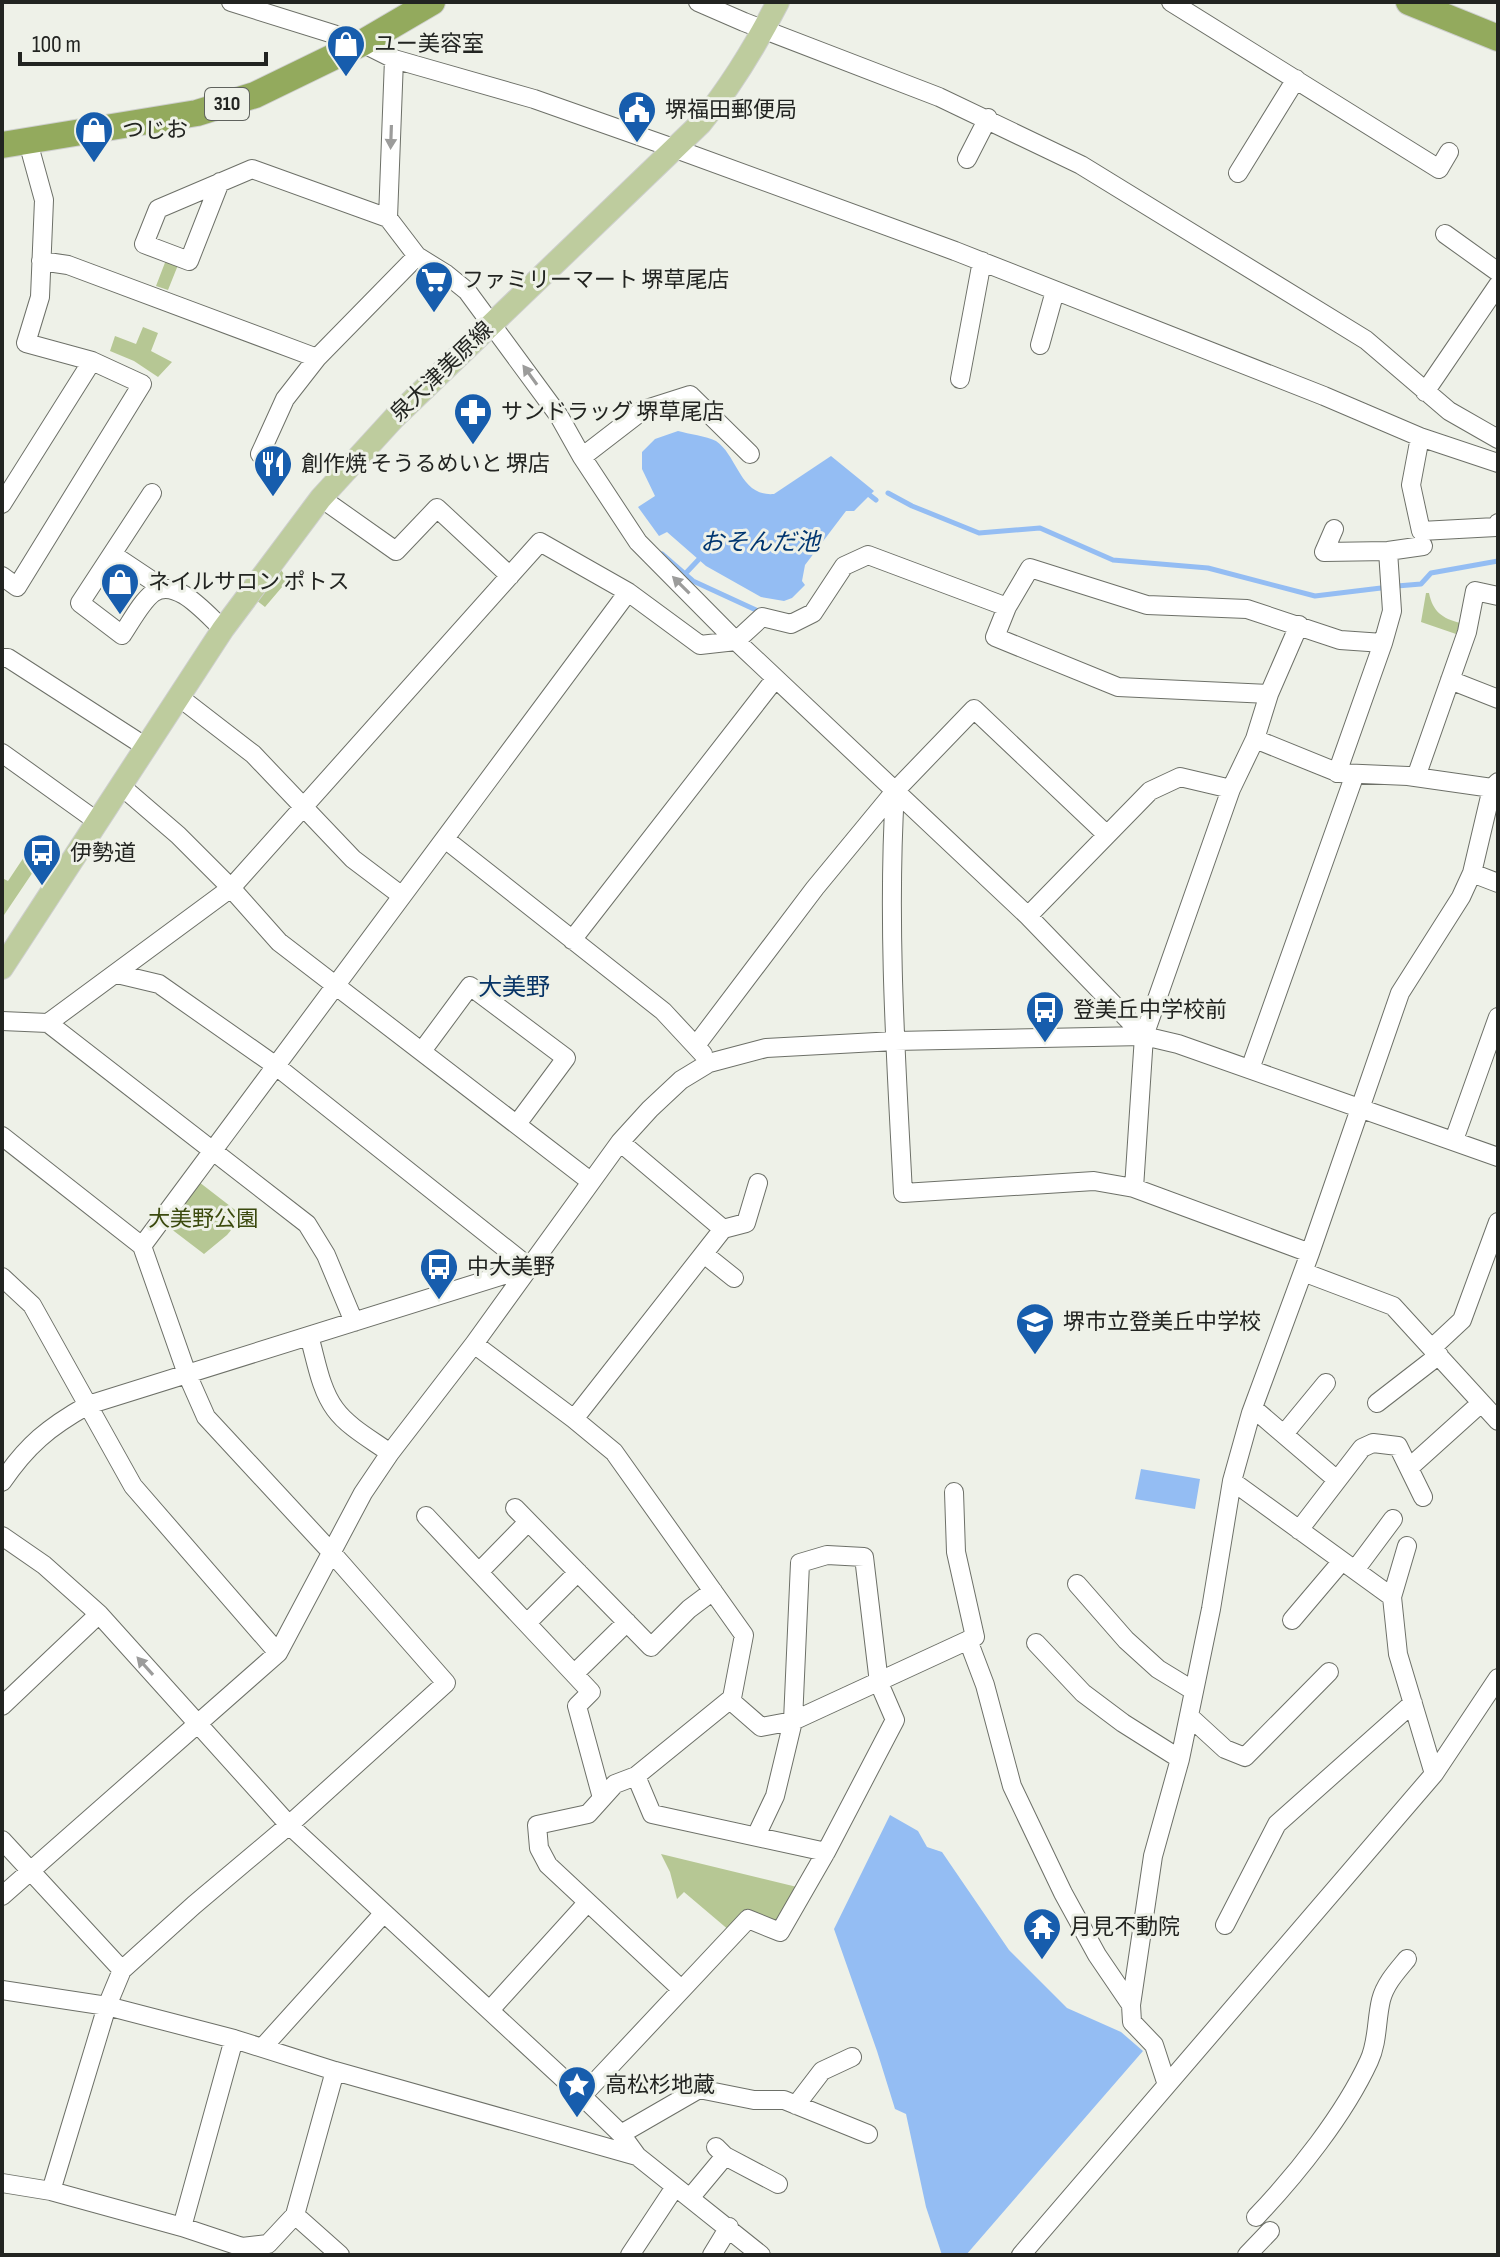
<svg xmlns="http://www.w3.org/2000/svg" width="1500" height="2257" font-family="'Sofia Sans Condensed','Noto Sans JP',sans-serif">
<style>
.green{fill:#b6c794}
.water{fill:#94bdf3}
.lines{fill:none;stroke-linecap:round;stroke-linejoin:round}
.stream{stroke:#94bdf3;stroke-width:5}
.minor-casing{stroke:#6d7068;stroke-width:20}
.major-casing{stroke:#cecfce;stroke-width:24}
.highway-casing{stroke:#cecfce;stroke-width:28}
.minor{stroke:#fff;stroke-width:18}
.major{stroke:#becc9e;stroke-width:22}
.highway{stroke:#93aa5d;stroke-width:26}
.oneway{fill:#9c9c9b}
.labels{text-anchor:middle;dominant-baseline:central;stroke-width:6;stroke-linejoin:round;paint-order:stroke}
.shield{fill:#eef1e8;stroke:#5f625d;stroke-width:2}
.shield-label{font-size:20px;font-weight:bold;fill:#222421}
.poi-label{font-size:22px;fill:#222421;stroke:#eef1e8;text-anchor:start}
.street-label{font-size:22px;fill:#222421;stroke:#eef1e8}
.park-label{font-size:22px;fill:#3b4a0e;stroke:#eef1e8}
.water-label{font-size:24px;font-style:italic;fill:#003670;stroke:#eef1e8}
.neighbourhood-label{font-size:24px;fill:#073466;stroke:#eef1e8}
</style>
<rect width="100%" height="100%" fill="#eef1e8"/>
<path class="green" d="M 166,260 L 178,265 L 168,290 L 156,286 Z
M 143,327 L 158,333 L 151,351 L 172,362 L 158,377 L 134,361 L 110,351 L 115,336 L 136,344 Z
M 279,567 L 288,580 L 265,607 L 256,600 Z
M 1426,593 L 1429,593 C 1433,612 1442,618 1460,623 L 1456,634 L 1421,622 Z
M 24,857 L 37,866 L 2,918 L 2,878 L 8,881 Z
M 199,1182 L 243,1216 L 227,1235 L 204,1254 L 166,1225 Z
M 661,1854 L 797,1887 L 777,1921 L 730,1931 L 684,1892 L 677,1899 L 670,1872 Z"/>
<path class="water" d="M 678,431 C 689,434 706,436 716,441 C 738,456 740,497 774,494 L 831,456 L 874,491 L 854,511 L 846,511 L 805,565 L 802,581 L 805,585 L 792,598 L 784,601 L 761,597 L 706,566 L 667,532 L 659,536 L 638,507 L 655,496 L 642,469 L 642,452 L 655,439 Z
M 1141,1469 L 1200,1479 L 1195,1509 L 1135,1499 Z
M 890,1815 L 918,1831 L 927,1847 L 942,1852 L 1009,1950 L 1067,2008 L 1121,2032 L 1143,2051 L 966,2255 L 942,2255 L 926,2207 L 906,2114 L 895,2109 L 877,2051 L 834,1929 Z"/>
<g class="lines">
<path class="stream" d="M 867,493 L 876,500
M 888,493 L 912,506 L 979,533 L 1040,528 L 1113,560 L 1208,568 L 1315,596 L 1381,588
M 662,554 L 693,581 L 756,610
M 685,574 L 701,557
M 1397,586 L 1421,584 L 1431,573 L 1498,561"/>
<g class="minor-casing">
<path id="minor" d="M 231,2 L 362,43 L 394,59 L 534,99 L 676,149 L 955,251 L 1324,396 L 1420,437 L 1498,463
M 698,2 L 744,22 L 939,97 L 1081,165 L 1366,340 L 1449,411 L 1498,439
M 1171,2 L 1439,169 L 1449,152
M 394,59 L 388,218 L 417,256 L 446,274 L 467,291 L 559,416 L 582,457 L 638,542 L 736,641 L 762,617 L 791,624 L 813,613 L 844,566 L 868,555 L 1007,607
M 967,159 L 988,118
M 1238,173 L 1296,79
M 220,182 L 189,261 L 144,244 L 158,209 L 252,169 L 388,218
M 1445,234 L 1498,272
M 41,261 L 68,265 L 317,358
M 1040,345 L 1055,291
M 960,379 L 982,261
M 1425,392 L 1498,285
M 1420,437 L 1411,485 L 1421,531 L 1496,527 L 1498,523
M 260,454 L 285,399 L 317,358 L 417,256
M 582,457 L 643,410 L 690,395 L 750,454
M 152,493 L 80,603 L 122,635 C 131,622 141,602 153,593 C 176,576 207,615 223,629
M 321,498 L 396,551 L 437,508 L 510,576
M 2,504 L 92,361
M 1334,529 L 1324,552 L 1388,551 L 1423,546
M 112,554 L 163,588
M 2,576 L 17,587 L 142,384 L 92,361 L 26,343 L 40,297 L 44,200 L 28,142
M 1383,643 L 1392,611 L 1388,551
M 2,658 L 8,658 L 146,747
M 1450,680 L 1498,699
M 1269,694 L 1118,687 L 995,637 L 1007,607 L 1030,568 L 1147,605 L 1247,609 L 1340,640 L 1383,643 L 1337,773
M 179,697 L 253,754 L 353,859 L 402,896
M 1255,739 L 1339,773 L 1408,776 L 1492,788 L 1498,782
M 2,753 L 98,822
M 1416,777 L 1467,632 L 1475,591 L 1498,596
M 121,786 L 178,835 L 231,888 L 279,942 L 590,1181
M 895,791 C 887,925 896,1059 903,1193 L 1094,1181 L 1134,1188 L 1310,1253
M 445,839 L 663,1011 L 703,1054
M 1472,873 L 1498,883
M 1028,916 L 1107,835
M 572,940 L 775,679
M 117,974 L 159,984 L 276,1066 L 529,1267
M 2,1021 L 48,1023 L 231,888 L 540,542 L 628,592 L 700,645 L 736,641 L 1028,916 L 1144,1036
M 48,1023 L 307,1224 L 326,1255 L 354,1322
M 697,1044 L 815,888 L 895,791 L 974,709 L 1107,835 L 1150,791 L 1180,777 L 1231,789
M 422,1051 L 470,986 L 566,1058 L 517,1124
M 1250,1069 L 1355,774
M 2,1136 L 142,1246
M 1454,1140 L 1498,1017
M 1134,1188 L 1144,1036 L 1231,789 L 1255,739 L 1269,694 L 1299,625
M 723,1229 L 746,1223 L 758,1183
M 704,1254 L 734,1278
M 1303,1272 L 1393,1306 L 1498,1421
M 2,1277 L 32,1305 L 133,1486 L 278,1653
M 309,1336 C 316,1359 320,1389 335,1409 C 348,1427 372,1440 390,1453
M 474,1344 L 574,1419 L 614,1452 L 744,1635 L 732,1698 L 636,1776 L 615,1784 L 588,1814 L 537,1825 L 539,1848 L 548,1865 L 681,1989
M 1432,1348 L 1462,1320 L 1498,1222
M 1377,1403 L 1439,1355
M 1253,1408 L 1337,1480
M 574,1419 L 723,1229 L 620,1142
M 1284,1434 L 1326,1383
M 1410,1467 L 1481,1403
M 1232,1481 L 1392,1597 L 1398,1654 L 1434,1774
M 2,1482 C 27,1445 49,1427 88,1405 L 529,1267
M 515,1508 L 651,1647 L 689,1609 L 713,1591
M 426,1516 L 591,1692 L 577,1706 L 602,1798
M 1299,1530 L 1362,1448 L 1373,1443 L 1398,1446 L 1423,1497
M 2,1536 L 44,1565 L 99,1614 L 289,1825 L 582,2096 L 621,2134 L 637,2156 L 761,2255
M 1355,1570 L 1393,1519
M 479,1572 L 528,1522
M 1077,1584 L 1126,1640 L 1158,1669 L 1194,1691
M 1392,1597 L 1407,1546
M 1292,1620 L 1342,1561
M 527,1623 L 578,1572
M 968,1640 L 985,1685 L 1012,1786 L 1063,1893 L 1097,1955 L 1131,2005
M 1036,1643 L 1083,1693 L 1123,1723 L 1180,1759
M 574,1674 L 627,1622
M 730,1700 L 761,1727 L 793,1721 L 975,1637 L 956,1552 L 954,1492
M 2,1706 L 99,1614
M 1189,1716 L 1225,1749 L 1245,1757 L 1329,1672
M 636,1776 L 652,1814 L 826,1852
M 2,1840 L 122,1970
M 2,1896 L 278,1653 L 363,1493 L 390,1453 L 474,1344 L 620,1142 L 650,1109 L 681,1080 L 709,1063 L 766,1048 L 895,1041 L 1144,1036 L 1178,1044 L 1498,1157
M 1225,1925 L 1277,1824 L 1413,1703
M 2,1990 L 107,2006 L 234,2039 L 335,2071 L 637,2156
M 490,2010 L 587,1903
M 263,2047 L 383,1914
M 1167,2085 L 1154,2045 L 1132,2022 L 1131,2005 L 1153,1856 L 1180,1759 L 1211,1609 L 1232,1481 L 1251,1413 L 1310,1253 L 1400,993 L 1461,897 L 1472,873 L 1492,788
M 582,2096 L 748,1919 L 780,1932 L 826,1852 L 895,1720 L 879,1683 L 864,1557 L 827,1555 L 800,1563 L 793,1721 L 775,1796 L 756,1836
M 796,2105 L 822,2071 L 852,2057
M 621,2134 L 699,2089 L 754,2100 L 784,2100 L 868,2134
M 716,2147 L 725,2156 L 778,2184
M 2,2183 L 51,2191 L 182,2227 L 242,2247 L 268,2244 L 295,2215 L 335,2071
M 51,2191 L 107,2006 L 122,1970 L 194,1905 L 289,1825 L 446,1683 L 332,1553 L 206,1417 L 187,1374 L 142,1246 L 628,592
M 690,2198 L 725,2156
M 295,2215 L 340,2255
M 1256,2217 C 1297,2174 1344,2115 1369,2061 C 1378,2042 1376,2021 1381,2000 C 1385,1984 1397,1971 1407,1959
M 182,2227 L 234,2039
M 630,2255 L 675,2187
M 712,2255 L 729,2227
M 1021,2255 L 1434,1774 L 1498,1678
M 1247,2255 L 1270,2231"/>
</g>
<g class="major-casing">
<path id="major" d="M 2,968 L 223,629 L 321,498 L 395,417 L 701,123 C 732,85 756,45 778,2"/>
</g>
<g class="highway-casing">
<path id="highway" d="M 1409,2 L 1498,38
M 2,145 L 197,113 L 255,95 L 362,43 L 432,2"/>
</g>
<use href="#minor" class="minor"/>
<use href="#major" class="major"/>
<use href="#highway" class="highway"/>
</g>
<defs><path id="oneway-solid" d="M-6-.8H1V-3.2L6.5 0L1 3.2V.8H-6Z" transform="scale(2)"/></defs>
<g class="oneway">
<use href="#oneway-solid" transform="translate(391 137) rotate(92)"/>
<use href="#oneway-solid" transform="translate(530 375) rotate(-126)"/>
<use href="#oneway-solid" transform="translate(681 585) rotate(-135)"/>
<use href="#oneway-solid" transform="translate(145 1666) rotate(-132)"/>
</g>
<defs>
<g id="shop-pin" transform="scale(2)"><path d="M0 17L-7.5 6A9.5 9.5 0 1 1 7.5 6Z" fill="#175dad" stroke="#eef1e8"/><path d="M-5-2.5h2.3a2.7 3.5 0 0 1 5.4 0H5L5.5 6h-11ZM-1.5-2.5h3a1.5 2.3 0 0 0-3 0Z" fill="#fff"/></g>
<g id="civic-pin" transform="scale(2)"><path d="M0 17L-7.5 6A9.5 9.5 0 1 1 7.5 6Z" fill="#175dad" stroke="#eef1e8"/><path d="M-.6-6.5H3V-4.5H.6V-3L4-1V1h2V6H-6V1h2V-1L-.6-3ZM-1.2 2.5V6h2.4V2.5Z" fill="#fff"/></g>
<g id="supermarket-pin" transform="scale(2)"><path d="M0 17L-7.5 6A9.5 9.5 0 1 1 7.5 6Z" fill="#175dad" stroke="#eef1e8"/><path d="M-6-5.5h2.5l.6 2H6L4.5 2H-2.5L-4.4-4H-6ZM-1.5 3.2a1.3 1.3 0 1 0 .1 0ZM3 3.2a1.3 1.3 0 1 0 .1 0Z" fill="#fff"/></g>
<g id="pharmacy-pin" transform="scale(2)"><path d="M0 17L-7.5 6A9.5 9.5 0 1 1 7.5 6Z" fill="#175dad" stroke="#eef1e8"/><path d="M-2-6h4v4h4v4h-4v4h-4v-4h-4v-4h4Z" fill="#fff"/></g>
<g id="restaurant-pin" transform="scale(2)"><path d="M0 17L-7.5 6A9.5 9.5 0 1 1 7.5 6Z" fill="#175dad" stroke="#eef1e8"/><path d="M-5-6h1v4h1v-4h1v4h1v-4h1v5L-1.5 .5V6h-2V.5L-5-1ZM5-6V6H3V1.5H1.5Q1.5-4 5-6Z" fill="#fff"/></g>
<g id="bus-pin" transform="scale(2)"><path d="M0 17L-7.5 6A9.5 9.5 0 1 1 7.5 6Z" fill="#175dad" stroke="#eef1e8"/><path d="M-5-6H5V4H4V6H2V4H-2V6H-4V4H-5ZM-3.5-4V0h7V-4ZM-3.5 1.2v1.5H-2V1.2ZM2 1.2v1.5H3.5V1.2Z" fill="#fff"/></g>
<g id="school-pin" transform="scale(2)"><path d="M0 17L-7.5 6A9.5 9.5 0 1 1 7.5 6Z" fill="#175dad" stroke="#eef1e8"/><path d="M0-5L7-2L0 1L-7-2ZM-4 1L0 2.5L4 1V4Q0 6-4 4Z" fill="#fff"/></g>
<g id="temple-pin" transform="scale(2)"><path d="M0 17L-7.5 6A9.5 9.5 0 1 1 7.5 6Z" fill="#175dad" stroke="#eef1e8"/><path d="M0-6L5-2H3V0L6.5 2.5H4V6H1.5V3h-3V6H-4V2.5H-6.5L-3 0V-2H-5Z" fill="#fff"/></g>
<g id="sight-pin" transform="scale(2)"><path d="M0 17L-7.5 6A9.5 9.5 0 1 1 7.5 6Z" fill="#175dad" stroke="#eef1e8"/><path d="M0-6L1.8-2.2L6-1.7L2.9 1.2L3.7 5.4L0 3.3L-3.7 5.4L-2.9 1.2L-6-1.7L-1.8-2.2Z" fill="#fff"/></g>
</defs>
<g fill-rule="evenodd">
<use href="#shop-pin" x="346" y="44"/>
<use href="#civic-pin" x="637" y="110"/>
<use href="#shop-pin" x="94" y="130"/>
<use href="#supermarket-pin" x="434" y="280"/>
<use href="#pharmacy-pin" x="473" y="412"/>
<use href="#restaurant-pin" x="273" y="464"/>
<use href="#shop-pin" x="120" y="582"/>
<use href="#bus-pin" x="42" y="853"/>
<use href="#bus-pin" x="1045" y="1010"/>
<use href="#bus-pin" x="439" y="1267"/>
<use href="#school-pin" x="1035" y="1322"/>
<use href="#temple-pin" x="1042" y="1927"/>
<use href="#sight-pin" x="577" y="2085"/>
</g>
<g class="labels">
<rect class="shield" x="205" y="88" width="44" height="32" rx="6"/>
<g class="shield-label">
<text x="227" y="104">310</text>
</g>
<g class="poi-label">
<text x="374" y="44">ユー美容室</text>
<text x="665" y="110">堺福田郵便局</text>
<text x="122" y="130">つじお</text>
<text x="462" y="280">ファミリーマート 堺草尾店</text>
<text x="501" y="412">サンドラッグ 堺草尾店</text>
<text x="301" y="464">創作焼 そうるめいと 堺店</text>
<text x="148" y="582">ネイルサロン ポトス</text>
<text x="70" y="853">伊勢道</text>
<text x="1073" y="1010">登美丘中学校前</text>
<text x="467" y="1267">中大美野</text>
<text x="1063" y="1322">堺市立登美丘中学校</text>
<text x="1070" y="1927">月見不動院</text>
<text x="605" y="2085">高松杉地蔵</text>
</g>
<g class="street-label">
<text transform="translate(442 372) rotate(-44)">泉大津美原線</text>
</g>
<g class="park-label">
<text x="203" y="1219">大美野公園</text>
</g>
<g class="water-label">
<text x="760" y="542">おそんだ池</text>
</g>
<g class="neighbourhood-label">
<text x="514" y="987">大美野</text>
</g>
</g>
<rect width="1500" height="2257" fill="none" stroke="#222421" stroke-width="8"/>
<path d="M20 52v12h246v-12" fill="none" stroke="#222421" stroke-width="4"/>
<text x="32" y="52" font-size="24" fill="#222421" stroke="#eef1e8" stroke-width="6" paint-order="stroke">100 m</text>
</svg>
